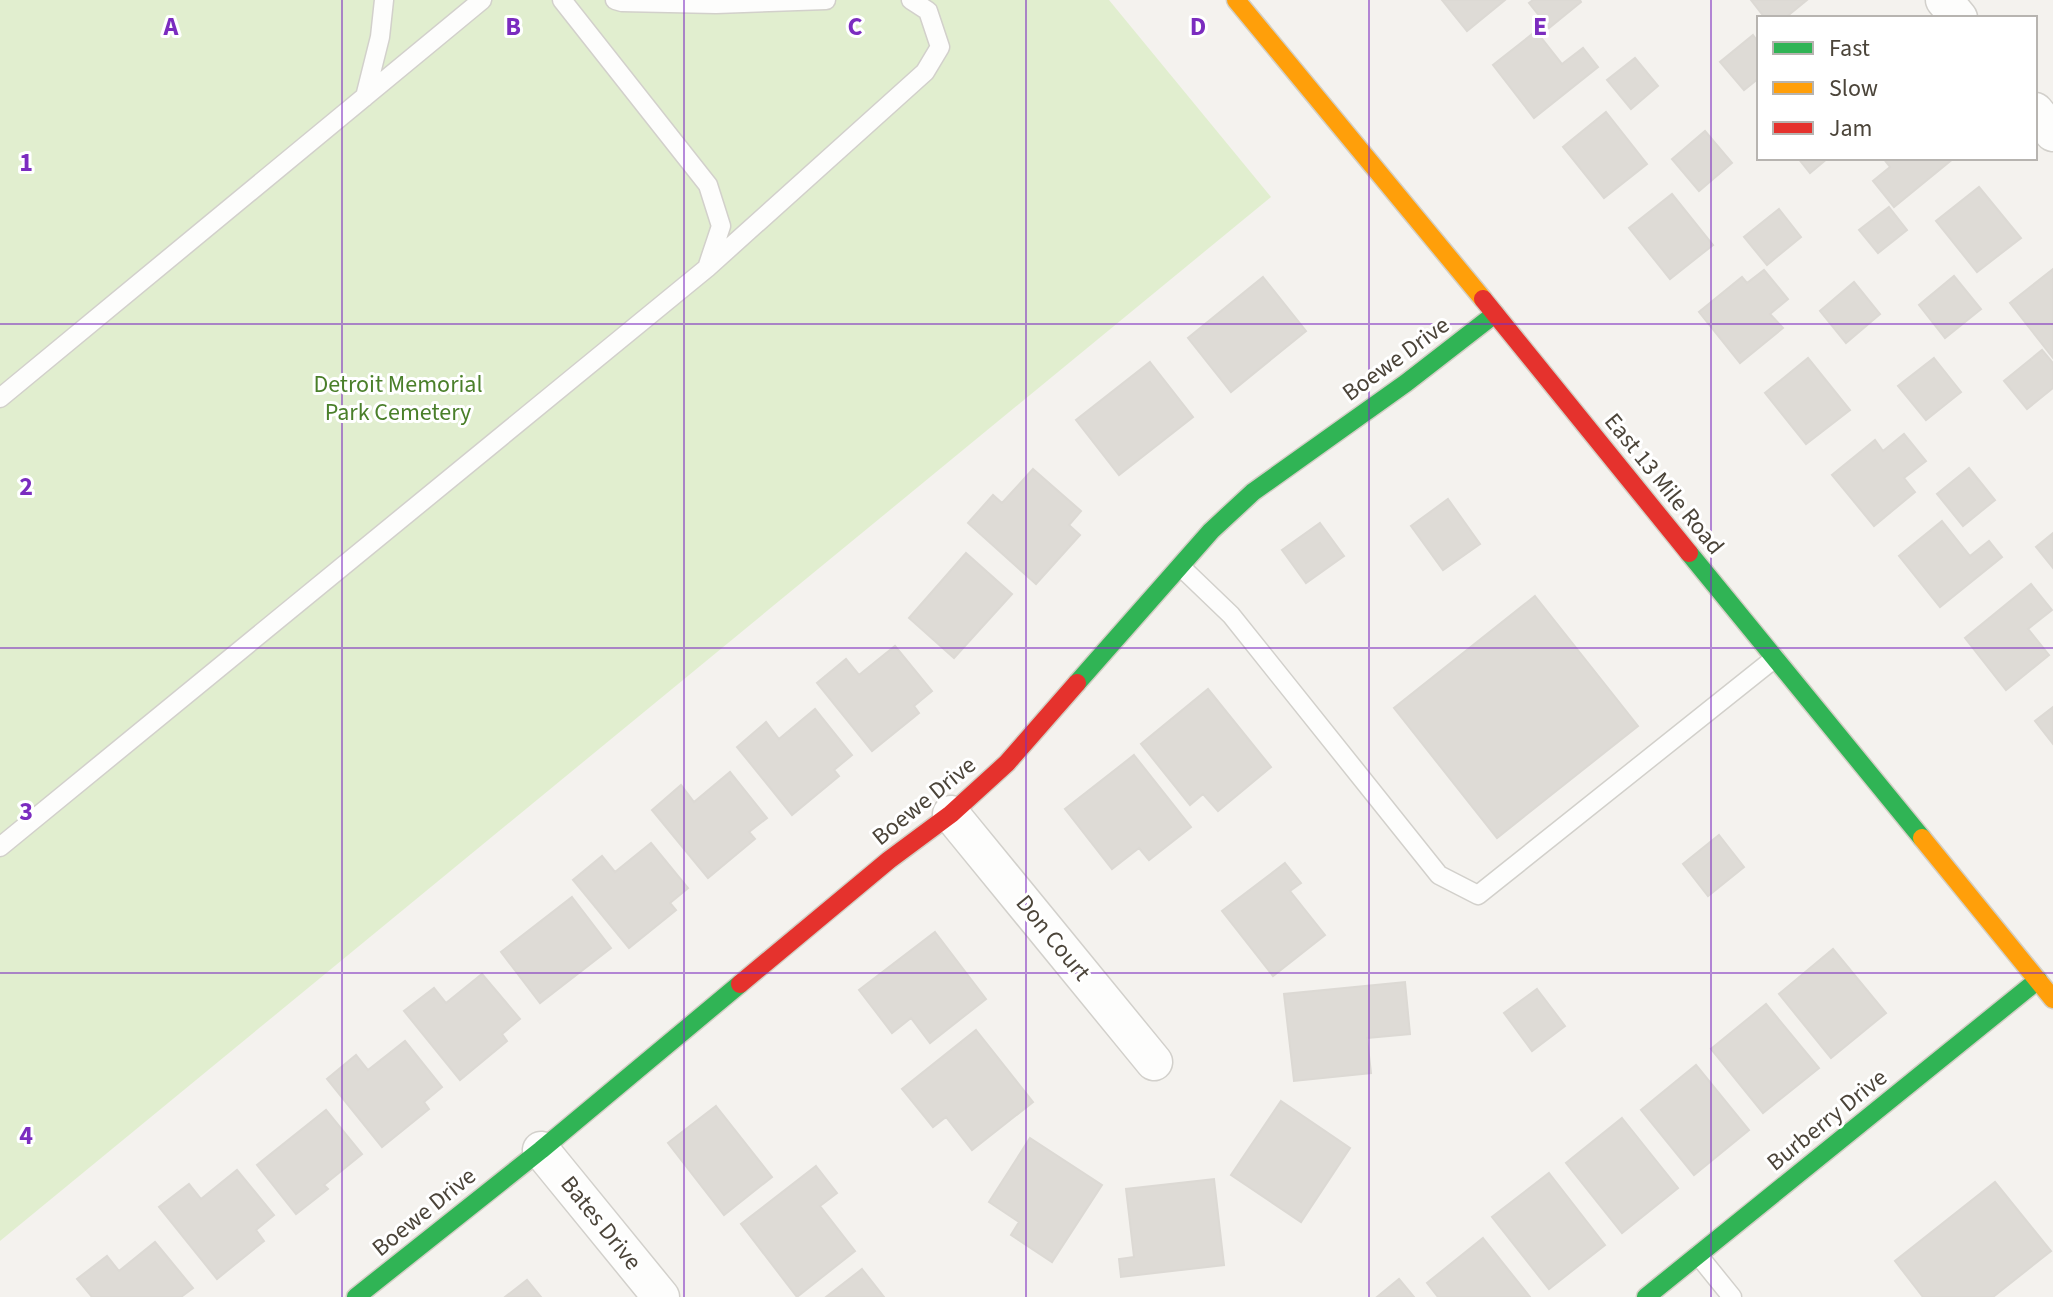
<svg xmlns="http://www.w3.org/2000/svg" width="2053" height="1297" font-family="'Source Sans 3',sans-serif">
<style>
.green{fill:#e1eecf}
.building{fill:#dedbd6;stroke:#dcd9d4;stroke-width:2}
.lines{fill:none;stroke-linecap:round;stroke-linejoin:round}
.lane-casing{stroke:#d2d0cb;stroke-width:21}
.street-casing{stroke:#d2d0cb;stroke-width:39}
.fast-casing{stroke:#d3cfc5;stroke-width:21}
.slow-casing{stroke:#d3cfc5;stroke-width:21}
.jam-casing{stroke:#d3cfc5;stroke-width:21}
.lane{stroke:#fdfdfc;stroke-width:18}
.street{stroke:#fdfdfc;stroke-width:36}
.fast{stroke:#30b455;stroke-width:18}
.slow{stroke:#ff9f0a;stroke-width:18}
.jam{stroke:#e5322d;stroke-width:18}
.grid{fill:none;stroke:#7b2cbf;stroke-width:2;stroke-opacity:0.55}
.labels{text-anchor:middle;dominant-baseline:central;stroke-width:6;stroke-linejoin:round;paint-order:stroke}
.street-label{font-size:24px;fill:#4b4439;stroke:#fff}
.park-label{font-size:24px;fill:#4a7f2a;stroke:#fff}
.grid-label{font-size:26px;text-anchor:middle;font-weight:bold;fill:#7b2cbf;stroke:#fff;stroke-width:6;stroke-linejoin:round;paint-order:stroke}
</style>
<rect width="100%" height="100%" fill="#f4f2ee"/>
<path class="green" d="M 0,0 L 1109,0 L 1271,197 L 0,1241 Z"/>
<path class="building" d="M 1442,0 L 1505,0 L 1467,31 Z
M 1533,0 L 1580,0 L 1581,2 L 1549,28 L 1529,3 Z
M 1751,0 L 1807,0 L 1785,18 L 1765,18 Z
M 1536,31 L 1562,64 L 1583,48 L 1598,67 L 1534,118 L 1493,65 Z
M 1753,35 L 1759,43 L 1759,78 L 1744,90 L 1720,62 Z
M 1635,58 L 1658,86 L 1631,109 L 1607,80 Z
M 1606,112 L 1647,164 L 1604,198 L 1563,147 Z
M 1705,131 L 1732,163 L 1699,191 L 1672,159 Z
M 1798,158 L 1828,158 L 1810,173 Z
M 1883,158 L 1954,158 L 1894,207 L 1873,181 L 1890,167 Z
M 1979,187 L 2021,238 L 1977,272 L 1936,221 Z
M 1672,194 L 1713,245 L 1670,279 L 1629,228 Z
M 1889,207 L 1907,230 L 1878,253 L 1859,230 Z
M 1779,209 L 1801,237 L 1767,265 L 1744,237 Z
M 2053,269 L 2053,358 L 2010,303 Z
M 1764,270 L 1788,299 L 1770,314 L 1783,328 L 1740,363 L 1699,312 L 1742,277 L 1747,283 Z
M 1954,276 L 1981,309 L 1945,338 L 1919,305 Z
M 1263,277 L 1306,331 L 1231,392 L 1188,338 Z
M 1854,282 L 1880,314 L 1846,343 L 1820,311 Z
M 2042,350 L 2053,363 L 2053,388 L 2027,409 L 2004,381 Z
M 1808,358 L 1850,410 L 1806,444 L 1765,393 Z
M 1934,358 L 1961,392 L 1926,420 L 1898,386 Z
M 1150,362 L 1193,417 L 1119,475 L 1076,420 Z
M 1904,434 L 1926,461 L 1904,478 L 1915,492 L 1874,526 L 1832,475 L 1875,440 L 1883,451 Z
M 1969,468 L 1995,500 L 1963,526 L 1937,494 Z
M 1033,469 L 1081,511 L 1069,525 L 1080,535 L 1036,584 L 968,523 L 993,495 L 1002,503 Z
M 1448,499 L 1480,544 L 1443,570 L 1411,526 Z
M 1942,521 L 1970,556 L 1989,541 L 2002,557 L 1940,607 L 1899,556 Z
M 1320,523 L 1344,556 L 1306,583 L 1282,550 Z
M 2053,533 L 2053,568 L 2036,547 Z
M 966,553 L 1012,594 L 954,658 L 909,618 Z
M 2031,584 L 2052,610 L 2028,629 L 2049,655 L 2006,690 L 1965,638 Z
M 1535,596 L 1638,726 L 1497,838 L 1394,708 Z
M 895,646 L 932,691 L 914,706 L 919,713 L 872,751 L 817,683 L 846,659 L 859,675 Z
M 1208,689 L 1271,767 L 1218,811 L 1203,794 L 1190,805 L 1141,744 Z
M 2053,707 L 2053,744 L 2035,721 Z
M 815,709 L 852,755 L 834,770 L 839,776 L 792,815 L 737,747 L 766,722 L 779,739 Z
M 1134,755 L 1191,827 L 1149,860 L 1139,848 L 1112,869 L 1065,809 Z
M 730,772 L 767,818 L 749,832 L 755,839 L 708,878 L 652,810 L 681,785 L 694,802 Z
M 1719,835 L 1744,867 L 1708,896 L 1683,864 Z
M 651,843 L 688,888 L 670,903 L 676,910 L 629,948 L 573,880 L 602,856 L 615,872 Z
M 1285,863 L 1301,883 L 1290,891 L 1325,935 L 1273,976 L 1222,911 Z
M 572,897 L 611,948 L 540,1003 L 501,952 Z
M 935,932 L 986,999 L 930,1043 L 911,1018 L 892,1033 L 859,990 Z
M 1833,949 L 1886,1013 L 1831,1058 L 1779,994 Z
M 482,974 L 520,1019 L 502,1034 L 507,1041 L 460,1080 L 404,1011 L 434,988 L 446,1003 Z
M 1405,982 L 1410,1034 L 1367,1038 L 1371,1073 L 1294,1081 L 1284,994 Z
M 1537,989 L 1565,1026 L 1532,1051 L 1504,1013 Z
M 1766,1004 L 1819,1068 L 1763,1113 L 1711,1049 Z
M 976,1030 L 1033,1102 L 972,1150 L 946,1117 L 933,1127 L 902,1089 Z
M 405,1041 L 442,1087 L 424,1102 L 429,1109 L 382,1147 L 327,1079 L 356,1055 L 368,1070 Z
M 1696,1065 L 1749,1130 L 1694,1175 L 1641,1110 Z
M 1281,1101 L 1350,1148 L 1301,1222 L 1231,1175 Z
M 716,1106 L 772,1177 L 724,1215 L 668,1143 Z
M 326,1110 L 362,1154 L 324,1185 L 328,1189 L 296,1214 L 257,1165 Z
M 1622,1118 L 1678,1188 L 1622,1233 L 1566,1163 Z
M 1030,1138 L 1102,1185 L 1052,1262 L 1011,1235 L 1019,1222 L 989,1202 Z
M 816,1166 L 837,1193 L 820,1206 L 855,1251 L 797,1297 L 741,1224 Z
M 237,1170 L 274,1215 L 256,1230 L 264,1241 L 217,1279 L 159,1207 L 189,1184 L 201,1199 Z
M 1549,1173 L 1605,1245 L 1549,1289 L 1492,1217 Z
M 1214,1179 L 1224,1265 L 1121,1277 L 1119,1259 L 1134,1257 L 1126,1189 Z
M 1995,1182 L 2051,1251 L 1993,1297 L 1923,1297 L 1895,1261 Z
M 1483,1238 L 1530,1297 L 1438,1297 L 1427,1283 Z
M 155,1242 L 193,1288 L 181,1297 L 92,1297 L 77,1279 L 107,1256 L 119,1271 Z
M 862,1269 L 884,1297 L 826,1297 Z
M 1399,1279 L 1414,1297 L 1377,1297 Z
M 527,1280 L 541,1297 L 505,1297 Z"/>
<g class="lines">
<g class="lane-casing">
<path id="lane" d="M 562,0 L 708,185 L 721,226 L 708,265
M 615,0 L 622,2 L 716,4 L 826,0
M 365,97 L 380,37 L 384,0
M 0,398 L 482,0
M 1181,567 L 1231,615 L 1439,875 L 1478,895 L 1775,658
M 0,847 L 707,268 L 925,72 L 940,47 L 928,11 L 911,0
M 1698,1255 L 1732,1297"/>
</g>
<g class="street-casing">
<path id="street" d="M 1944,0 L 1959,18
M 2035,111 L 2053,133
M 951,814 L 1154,1062
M 541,1150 L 661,1297"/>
</g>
<g class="fast-casing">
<path id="fast" d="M 1689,553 L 1922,838
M 1077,683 L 1211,531 L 1253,492 L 1406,383 L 1495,314
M 356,1297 L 541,1150 L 740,984
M 1646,1297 L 2038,980"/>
</g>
<g class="slow-casing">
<path id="slow" d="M 1236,0 L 1483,299
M 1922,838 L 2053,999"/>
</g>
<g class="jam-casing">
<path id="jam" d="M 1483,299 L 1689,553
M 740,984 L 889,860 L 951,814 L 1007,763 L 1077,683"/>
</g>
<use href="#lane" class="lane"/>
<use href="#street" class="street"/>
<use href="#fast" class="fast"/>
<use href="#slow" class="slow"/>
<use href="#jam" class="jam"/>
</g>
<path class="grid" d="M 342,0 L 342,1297M 684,0 L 684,1297M 1026,0 L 1026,1297M 1369,0 L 1369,1297M 1711,0 L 1711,1297M 0,324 L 2053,324M 0,648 L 2053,648M 0,973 L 2053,973"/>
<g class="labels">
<g class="street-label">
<text transform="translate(1396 359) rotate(-36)">Boewe Drive</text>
<text transform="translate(1664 484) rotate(51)">East 13 Mile Road</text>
<text transform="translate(924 801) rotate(-39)">Boewe Drive</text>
<text transform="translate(1053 938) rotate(51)">Don Court</text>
<text transform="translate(1827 1120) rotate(-39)">Burberry Drive</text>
<text transform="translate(424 1212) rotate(-39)">Boewe Drive</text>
<text transform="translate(601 1223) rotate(51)">Bates Drive</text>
</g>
<g class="park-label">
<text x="398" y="384">Detroit Memorial<tspan x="398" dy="28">Park Cemetery</tspan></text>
</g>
</g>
<g class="grid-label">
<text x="171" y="35">A</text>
<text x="513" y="35">B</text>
<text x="855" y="35">C</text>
<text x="1198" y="35">D</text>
<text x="1540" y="35">E</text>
<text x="26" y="171">1</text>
<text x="26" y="495">2</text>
<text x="26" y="820">3</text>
<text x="26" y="1144">4</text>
</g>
<rect x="1757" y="16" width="280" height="144" fill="#ffffff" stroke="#b7b4b0" stroke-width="2"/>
<rect x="1773" y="42" width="40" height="12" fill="#30b455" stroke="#b7b4b0" stroke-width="2"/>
<text x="1829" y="56" font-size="24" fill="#4b4439">Fast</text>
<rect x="1773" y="82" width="40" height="12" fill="#ff9f0a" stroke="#b7b4b0" stroke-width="2"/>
<text x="1829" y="96" font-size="24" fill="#4b4439">Slow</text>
<rect x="1773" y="122" width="40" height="12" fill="#e5322d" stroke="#b7b4b0" stroke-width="2"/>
<text x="1829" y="136" font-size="24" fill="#4b4439">Jam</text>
</svg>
